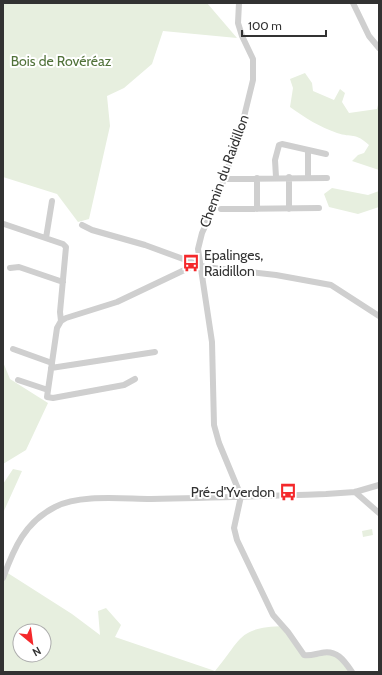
<svg xmlns="http://www.w3.org/2000/svg" width="382" height="675" font-family="Cabin,sans-serif">
<style>
.green{fill:#e7efdf;fill-rule:evenodd}
.lines{fill:none;stroke-linecap:round;stroke-linejoin:round}
.minor{stroke:#cfcfcf;stroke-width:6}
.labels{text-anchor:middle;dominant-baseline:central;stroke-width:4;stroke-linejoin:round;paint-order:stroke}
.park-label{font-size:14px;fill:#51723a;stroke:#fff}
.street-label{font-size:14px;fill:#323232;stroke:#fff}
.poi-label{font-size:14px;fill:#323232;stroke:#fff;text-anchor:start}
</style>
<rect width="100%" height="100%" fill="#fff"/>
<path class="green" d="M 3,3 L 207,3 L 237,38 L 163,31 L 152,64 L 124,88 L 107,96 L 110,126 L 89,219 L 78,222 L 57,194 L 3,177 Z
M 305,73 L 312,83 L 313,91 L 334,100 L 340,89 L 345,93 L 342,102 L 349,113 L 377,109 L 379,101 L 379,170 L 352,161 L 358,155 L 364,153 L 369,145 C 355,132 352,138 337,133 C 320,127 305,118 290,107 L 293,88 L 290,79 Z
M 332,188 L 368,195 L 379,191 L 379,207 L 358,214 L 329,207 L 324,194 Z
M 3,362 L 10,379 L 48,403 L 26,450 L 3,464 Z
M 13,469 L 22,471 L 3,513 L 3,484 Z
M 372,529 L 373,535 L 363,537 L 362,531 Z
M 3,570 L 72,614 L 100,635 L 98,611 L 106,608 L 121,625 L 115,637 L 215,671 C 242,639 237,627 285,626 L 305,657 C 332,651 335,647 351,672 L 3,672 ZM 20,631 L 44,631 L 44,655 L 20,655 Z"/>
<g class="lines">
<path class="minor" d="M 239,3 L 238,23 L 242,36 L 253,59 L 253,80 L 241,129 L 215,205 L 202,233 L 198,249 L 212,342 L 214,425 L 219,443 L 241,496 L 234,528 L 237,540 L 273,615 L 288,632 L 304,655 C 310,656 315,654 321,653 C 336,649 344,660 352,672
M 353,3 L 369,36 L 379,48
M 276,177 L 275,160 L 279,145 L 282,144 L 326,154
M 289,177 L 289,209
M 257,178 L 257,209
M 308,178 L 308,150
M 223,179 L 327,178
M 221,209 L 319,208
M 4,224 L 63,244 L 66,247 L 60,312 L 61,321
M 82,225 L 92,230 L 145,245 L 205,267 L 276,275 L 331,285 L 379,316
M 46,238 L 52,201
M 10,268 L 19,267 L 63,282
M 13,349 L 52,363
M 51,368 L 155,352
M 135,379 L 124,385 L 53,398 L 47,397 L 57,328 L 61,321 L 66,318 L 117,302 L 197,264
M 18,380 L 48,390
M 355,492 L 379,513
M 3,578 C 14,548 25,522 55,507 C 80,494 123,499 151,499 C 209,498 268,496 326,494 L 355,492 L 379,485"/>
</g>
<defs>
<g id="bus-bare" transform="scale(1.38)"><path d="M-5-6H5V4H4V6H2V4H-2V6H-4V4H-5ZM-3.5-4V0h7V-4ZM-3.5 1.2v1.5H-2V1.2ZM2 1.2v1.5H3.5V1.2Z" fill="#f4282b" stroke="#fff" stroke-width="2.5" paint-order="stroke"/></g>
</defs>
<g fill-rule="evenodd">
<use href="#bus-bare" x="191" y="263"/>
<use href="#bus-bare" x="288" y="492"/>
</g>
<g class="labels">
<g class="park-label">
<text x="61" y="61">Bois de Rovéréaz</text>
</g>
<g class="street-label">
<text transform="translate(224 171) rotate(-70)">Chemin du Raidillon</text>
</g>
<g class="poi-label">
<text x="204" y="255">Epalinges,<tspan x="204" dy="16">Raidillon</tspan></text>
<text x="275" y="492" text-anchor="end">Pré-d'Yverdon</text>
</g>
</g>
<rect width="382" height="675" fill="none" stroke="#323232" stroke-width="8"/>
<g transform="translate(32 643) rotate(151)"><circle r="19" fill="#ffffff" stroke="#adadad"/>
<path d="M0-3L7 15L0 10L-7 15Z" fill="#f4282b"/>
<text y="-6" font-size="11" font-weight="bold" text-anchor="middle" fill="#323232">N</text>
</g>
<path d="M242 30v6h84v-6" fill="none" stroke="#323232" stroke-width="2"/>
<text x="248" y="30" font-size="12" fill="#323232" stroke="#ffffff" stroke-width="3" paint-order="stroke">100 m</text>
</svg>
